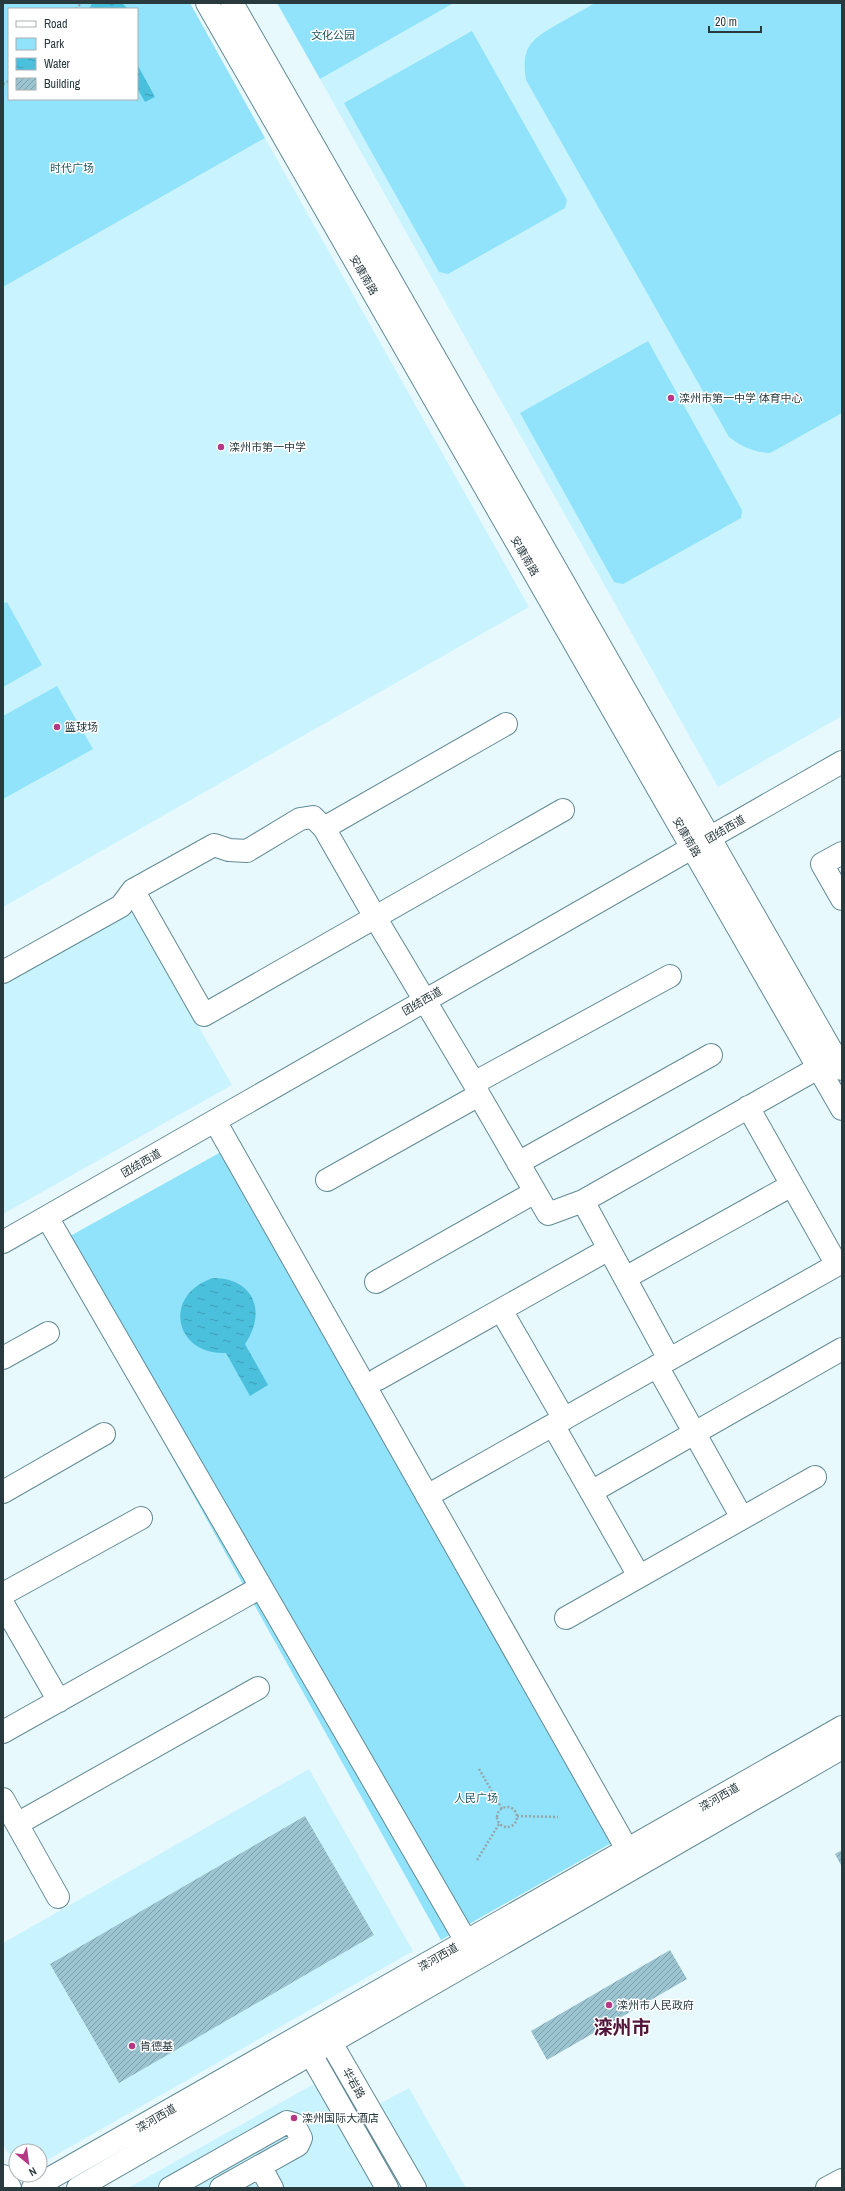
<svg xmlns="http://www.w3.org/2000/svg" width="845" height="2191" font-family="'Archivo Narrow','Noto Sans SC',sans-serif">
<style>
.built{fill:#c9f3ff}
.green{fill:#90e3fa;fill-rule:evenodd}
.water{fill:url(#water-ripples)}
.building{fill:url(#building-hatch)}
.lines{fill:none;stroke-linecap:round;stroke-linejoin:round}
.minor-casing{stroke:#628a95;stroke-width:24}
.major-casing{stroke:#628a95;stroke-width:24}
.path{stroke:#95a6aa;stroke-width:2.5;stroke-dasharray:2 2;stroke-linecap:butt}
.minor{stroke:#fff;stroke-width:22}
.major{stroke:#fff;stroke-width:22}
.poi-dot{fill:#b63885;stroke:#fff;stroke-width:1.5}
.labels{text-anchor:middle;dominant-baseline:central;stroke-width:3;stroke-linejoin:round;paint-order:stroke}
.park-label{font-size:11px;fill:#265764;stroke:#fff}
.street-label{font-size:11px;fill:#293a3e;stroke:#fff}
.poi-label{font-size:11px;fill:#293a3e;stroke:#fff;text-anchor:start}
.town-label{font-size:19px;font-weight:bold;fill:#51153a;stroke:#fff}
</style>
<defs>
<pattern id="water-ripples" width="26" height="14" patternUnits="userSpaceOnUse"><rect width="26" height="14" fill="#4ac0dd"/><path d="M2 4q2-2 4 0t4 0M15 11q2-2 4 0t4 0" fill="none" stroke="#3e9db5"/></pattern>
<pattern id="building-hatch" width="6" height="6" patternUnits="userSpaceOnUse"><rect width="6" height="6" fill="#9bc4d0"/><path d="M-1 1l2-2M0 6l6-6M5 7l2-2" fill="none" stroke="#7ea0aa"/></pattern>
</defs>
<rect width="100%" height="100%" fill="#e8f9fd"/>
<path class="built" d="M 454,3 L 842,3 L 842,716 L 718,787 L 320,79 Z
M 265,138 L 529,607 L 3,907 L 3,287 Z
M 130,906 L 232,1085 L 3,1214 L 3,978 Z
M 309,1769 L 413,1951 L 40,2164 L 40,2151 L 16,2151 L 16,2156 L 8,2153 L 3,2144 L 3,1943 Z
M 355,2061 L 379,2104 L 409,2088 L 466,2188 L 128,2188 Z"/>
<path class="green" d="M 3,3 L 190,3 L 265,138 L 3,287 ZM 9,9 L 137,9 L 137,99 L 9,99 Z
M 277,3 L 454,3 L 320,79 Z
M 595,3 L 842,3 L 842,413 L 770,453 C 753,452 742,447 729,437 L 526,80 C 521,47 530,40 558,24 C 570,17 583,10 595,3 Z
M 472,31 L 567,200 L 565,208 L 448,274 L 439,272 L 344,103 Z
M 648,341 L 742,510 L 741,518 L 623,584 L 614,582 L 520,413 Z
M 7,602 L 42,665 L 3,687 L 3,604 Z
M 57,686 L 93,749 L 3,799 L 3,716 Z
M 221,1152 L 615,1841 L 441,1940 L 54,1245 Z"/>
<path class="water" d="M 92,3 L 122,3 L 128,9 L 89,9 Z
M 137,64 L 155,97 L 145,102 L 137,88 Z
M 213,1278 C 254,1278 267,1312 245,1344 L 268,1385 L 250,1396 L 226,1353 C 174,1355 162,1295 213,1278 Z"/>
<path class="building" d="M 305,1816 L 374,1935 L 119,2083 L 50,1964 Z
M 842,1850 L 842,1867 L 835,1854 Z
M 670,1950 L 687,1979 L 547,2060 L 531,2031 Z"/>
<g class="lines">
<g class="minor-casing">
<path id="minor" d="M 324,828 L 506,724
M 842,853 L 822,864 L 842,899
M 133,890 L 204,1015 L 563,810
M 3,972 L 121,906 L 133,890 L 214,845 L 229,850 L 247,851 L 300,819 L 313,817 L 324,828 L 375,917 L 474,1083 L 479,1095 L 548,1214 L 583,1201 L 818,1068
M 474,1083 L 670,976
M 748,1107 L 837,1265
M 215,1121 L 627,1849
M 518,1163 L 711,1055
M 327,1180 L 479,1095
M 583,1201 L 669,1359
M 47,1217 L 466,1941
M 3,1242 L 842,762
M 625,1278 L 792,1185
M 376,1282 L 535,1192
M 501,1310 L 564,1419
M 3,1358 L 48,1333
M 657,1366 L 742,1518
M 378,1379 L 609,1249
M 553,1425 L 639,1576
M 3,1492 L 104,1434
M 591,1492 L 842,1349
M 427,1496 L 842,1262
M 3,1594 L 141,1518
M 3,1604 L 59,1701
M 566,1618 L 815,1477
M 3,1732 L 261,1587
M 3,1799 L 58,1897
M 17,1824 L 258,1688
M 330,2041 L 415,2188
M 310,2053 L 387,2188
M 260,2166 L 272,2188
M 3,2176 L 10,2188
M 170,2188 L 287,2122 L 294,2124 L 301,2138 L 298,2145 L 221,2188
M 827,2188 L 842,2180"/>
</g>
<g class="major-casing">
<path id="major" d="M 207,3 L 842,1109
M 232,3 L 842,1069
M 33,2188 L 842,1727
M 78,2188 L 842,1748"/>
</g>
<path class="path" d="M 76,9 L 81,3
M 3,84 L 9,81
M 479,1769 L 502,1809
M497 1817a10 10 0 1 1 20 0a10 10 0 1 1-20 0Z
M 517,1816 L 558,1817
M 477,1860 L 499,1824"/>
<use href="#minor" class="minor"/>
<use href="#major" class="major"/>
</g>
<g class="poi-dot">
<circle cx="671" cy="398" r="4"/>
<circle cx="221" cy="447" r="4"/>
<circle cx="57" cy="727" r="4"/>
<circle cx="609" cy="2005" r="4"/>
<circle cx="132" cy="2046" r="4"/>
<circle cx="294" cy="2118" r="4"/>
</g>
<g class="labels">
<g class="park-label">
<text x="333" y="35">文化公园</text>
<text x="72" y="168">时代广场</text>
<text x="476" y="1798">人民广场</text>
</g>
<g class="street-label">
<text transform="translate(364 275) rotate(60)">安康南路</text>
<text transform="translate(525 556) rotate(60)">安康南路</text>
<text transform="translate(725 829) rotate(-30)">团结西道</text>
<text transform="translate(687 837) rotate(60)">安康南路</text>
<text transform="translate(422 1001) rotate(-30)">团结西道</text>
<text transform="translate(141 1163) rotate(-30)">团结西道</text>
<text transform="translate(719 1797) rotate(-30)">滦河西道</text>
<text transform="translate(438 1957) rotate(-30)">滦河西道</text>
<text transform="translate(354 2083) rotate(60)">华岩路</text>
<text transform="translate(156 2118) rotate(-30)">滦河西道</text>
</g>
<g class="poi-label">
<text x="679" y="398">滦州市第一中学 体育中心</text>
<text x="229" y="447">滦州市第一中学</text>
<text x="65" y="727">篮球场</text>
<text x="617" y="2005">滦州市人民政府</text>
<text x="140" y="2046">肯德基</text>
<text x="302" y="2118">滦州国际大酒店</text>
</g>
<g class="town-label">
<text x="622" y="2027">滦州市</text>
</g>
</g>
<rect width="845" height="2191" fill="none" stroke="#293a3e" stroke-width="8"/>
<rect x="8" y="8" width="130" height="92" fill="#ffffff" stroke="#a9b0b2"/>
<rect x="16" y="21" width="20" height="6" fill="#ffffff" stroke="#a9b0b2"/>
<text x="44" y="28" font-size="12" fill="#293a3e">Road</text>
<rect x="16" y="38" width="20" height="12" fill="#90e3fa" stroke="#a9b0b2"/>
<text x="44" y="48" font-size="12" fill="#293a3e">Park</text>
<rect x="16" y="58" width="20" height="12" fill="url(#water-ripples)" stroke="#a9b0b2"/>
<text x="44" y="68" font-size="12" fill="#293a3e">Water</text>
<rect x="16" y="78" width="20" height="12" fill="url(#building-hatch)" stroke="#a9b0b2"/>
<text x="44" y="88" font-size="12" fill="#293a3e">Building</text>
<g transform="translate(28 2163) rotate(151)"><circle r="19" fill="#ffffff" stroke="#a9b0b2"/>
<path d="M0-3L7 15L0 10L-7 15Z" fill="#b63885"/>
<text y="-6" font-size="11" font-weight="bold" text-anchor="middle" fill="#293a3e">N</text>
</g>
<path d="M709 26v6h52v-6" fill="none" stroke="#293a3e" stroke-width="2"/>
<text x="715" y="26" font-size="12" fill="#293a3e" stroke="#ffffff" stroke-width="3" paint-order="stroke">20 m</text>
</svg>
